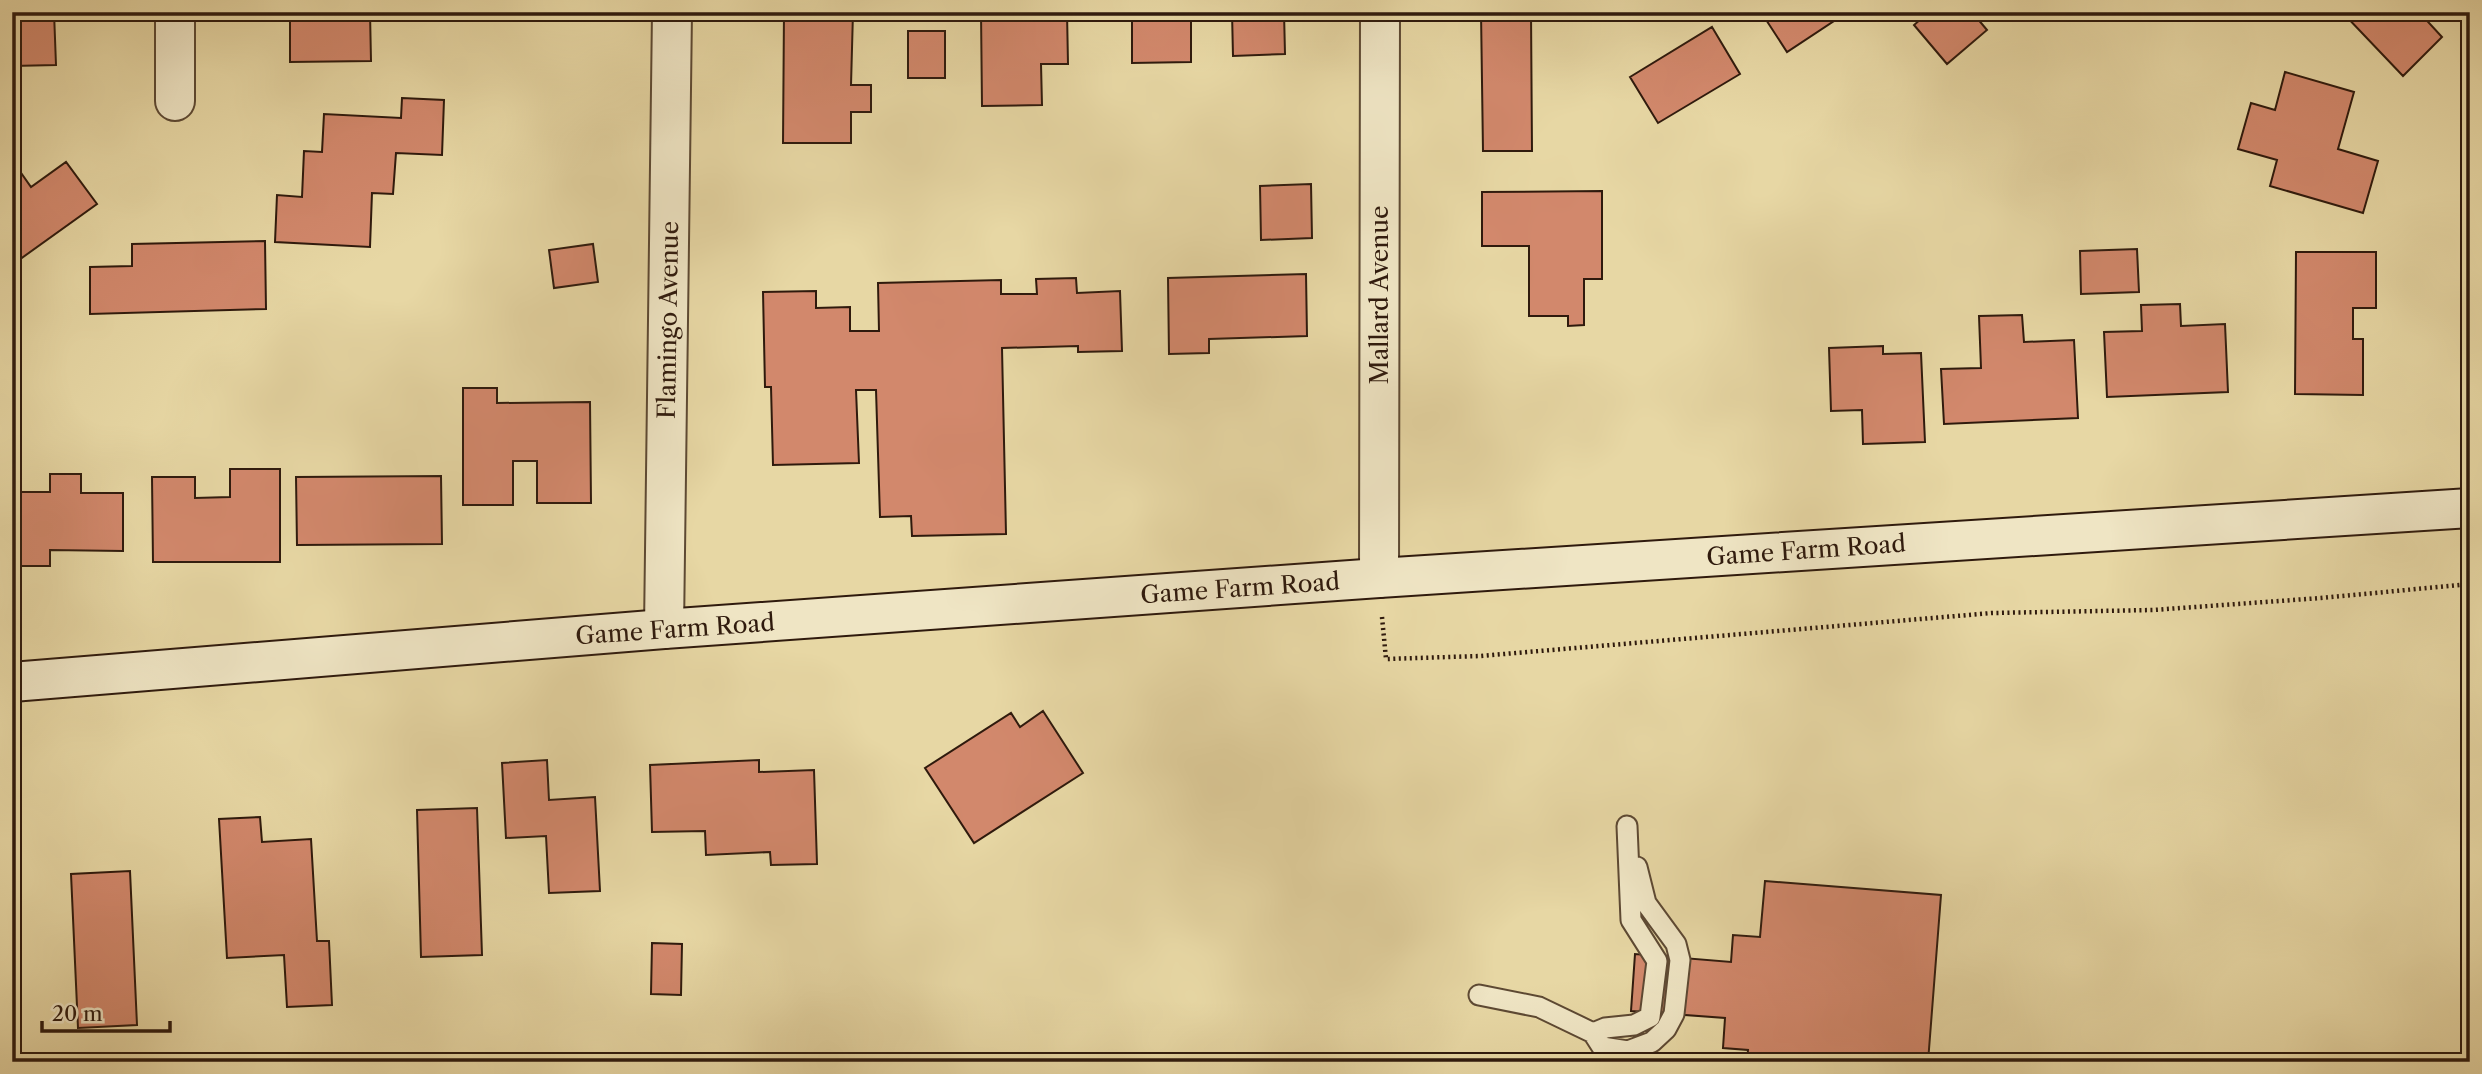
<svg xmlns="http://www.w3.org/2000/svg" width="2482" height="1074" font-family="'Libre Caslon Text',serif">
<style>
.building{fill:#d2886c;stroke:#2f1a0d;stroke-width:2}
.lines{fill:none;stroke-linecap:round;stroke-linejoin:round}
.lane-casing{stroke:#5d4933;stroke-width:23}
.street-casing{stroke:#5d4933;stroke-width:42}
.secondary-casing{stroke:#2f1a0d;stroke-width:42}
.path{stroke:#2f1a0d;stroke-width:4.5;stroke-dasharray:2 3.5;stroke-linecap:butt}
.lane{stroke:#efe5c4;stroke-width:19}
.street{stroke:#efe5c4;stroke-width:38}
.secondary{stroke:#efe5c4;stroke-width:38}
.labels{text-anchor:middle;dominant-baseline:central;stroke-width:5;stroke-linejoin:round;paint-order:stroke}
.street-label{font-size:24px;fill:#2f1a0d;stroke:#efe5c4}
</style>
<rect width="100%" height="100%" fill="#e7d7a4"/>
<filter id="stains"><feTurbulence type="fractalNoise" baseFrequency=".00286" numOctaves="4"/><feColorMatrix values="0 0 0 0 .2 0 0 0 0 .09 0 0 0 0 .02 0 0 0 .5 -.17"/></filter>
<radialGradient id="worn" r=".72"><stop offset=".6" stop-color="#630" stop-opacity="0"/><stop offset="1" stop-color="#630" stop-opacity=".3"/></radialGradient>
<path class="building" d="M 12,12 L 54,12 L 56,65 L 12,66 Z
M 290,12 L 370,12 L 371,61 L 290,62 Z
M 784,12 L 853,12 L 851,85 L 871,85 L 871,112 L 851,112 L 851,143 L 783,143 Z
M 981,12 L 1067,12 L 1068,64 L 1041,64 L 1042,105 L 982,106 Z
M 1132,12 L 1191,12 L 1191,62 L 1132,63 Z
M 1232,12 L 1284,12 L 1285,54 L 1233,56 Z
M 1481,12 L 1531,12 L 1532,151 L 1483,151 Z
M 1761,12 L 1845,12 L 1846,13 L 1787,52 Z
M 1929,12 L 1972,12 L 1987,30 L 1947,64 L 1914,25 Z
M 2342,12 L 2419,12 L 2442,37 L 2403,76 Z
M 1712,27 L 1740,74 L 1658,123 L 1630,77 Z
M 908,31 L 945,31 L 945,78 L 908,78 Z
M 2285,72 L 2354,92 L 2338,149 L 2378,161 L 2363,213 L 2270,186 L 2277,160 L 2238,149 L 2251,103 L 2275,110 Z
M 402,98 L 444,100 L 442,155 L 396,153 L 393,194 L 372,193 L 370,247 L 275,242 L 277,195 L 302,197 L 304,151 L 322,152 L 324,114 L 401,118 Z
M 12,160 L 31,187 L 66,162 L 97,204 L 12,265 Z
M 1311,184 L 1312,238 L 1261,240 L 1260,186 Z
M 1602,191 L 1602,279 L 1584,279 L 1584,325 L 1568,326 L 1568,316 L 1529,316 L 1529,246 L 1482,246 L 1482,192 Z
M 265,241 L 266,309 L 90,314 L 90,267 L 132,266 L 132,244 Z
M 593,244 L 598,282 L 554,288 L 549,250 Z
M 2137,249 L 2139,292 L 2081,294 L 2080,251 Z
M 2296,252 L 2376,252 L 2376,308 L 2353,308 L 2353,339 L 2363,339 L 2363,395 L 2295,394 Z
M 1306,274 L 1307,336 L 1209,339 L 1209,353 L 1169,354 L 1168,278 Z
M 1076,278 L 1077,293 L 1120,291 L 1122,351 L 1078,352 L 1078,346 L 1002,348 L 1006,534 L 912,536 L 911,516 L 880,517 L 876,390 L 856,390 L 859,463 L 773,465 L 771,387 L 765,387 L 763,292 L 816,291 L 816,308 L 850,307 L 850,331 L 879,331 L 878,283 L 1001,280 L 1001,294 L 1037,294 L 1036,279 Z
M 2180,304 L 2181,326 L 2225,324 L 2228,392 L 2107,397 L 2104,332 L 2142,331 L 2141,305 Z
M 2022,315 L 2024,342 L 2074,340 L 2078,418 L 1944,424 L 1941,369 L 1981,368 L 1979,316 Z
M 1883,346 L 1883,354 L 1921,353 L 1925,442 L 1863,444 L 1862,410 L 1831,411 L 1829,348 Z
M 463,388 L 497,388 L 497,403 L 590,402 L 591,503 L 537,503 L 537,461 L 513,461 L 513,505 L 463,505 Z
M 230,469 L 280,469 L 280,562 L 153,562 L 152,477 L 195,477 L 195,498 L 230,497 Z
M 50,474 L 81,474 L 81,493 L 123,493 L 123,551 L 50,550 L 50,566 L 12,566 L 12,492 L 50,492 Z
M 441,476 L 442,544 L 297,545 L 296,477 Z
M 1043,711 L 1083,773 L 974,843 L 925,768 L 1011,713 L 1020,727 Z
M 547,760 L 549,800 L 595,797 L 600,891 L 549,893 L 546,836 L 506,838 L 502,763 Z
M 759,760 L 759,772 L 814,770 L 817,864 L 771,865 L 770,852 L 706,855 L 705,831 L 652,832 L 650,765 Z
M 477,808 L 482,955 L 421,957 L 417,810 Z
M 260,817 L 262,842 L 311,839 L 317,941 L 329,941 L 332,1005 L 287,1007 L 284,955 L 227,958 L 219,819 Z
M 130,871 L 137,1025 L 78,1028 L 71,874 Z
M 1765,881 L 1941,895 L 1928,1062 L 1747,1062 L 1748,1050 L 1723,1048 L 1725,1018 L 1631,1011 L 1635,954 L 1731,962 L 1733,935 L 1760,937 Z
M 652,943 L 682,944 L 681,995 L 651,994 Z"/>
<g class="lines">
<g class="lane-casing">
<path id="lane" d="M 1479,995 L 1539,1007 L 1593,1033 L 1605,1028 L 1634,1025 L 1650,1017 L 1657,961 L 1631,920 L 1627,826
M 1593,1033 L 1602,1047 L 1628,1051 L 1652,1042 L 1666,1029 L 1674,1014 L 1680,960 L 1676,944 L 1646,903 L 1637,867"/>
</g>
<g class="street-casing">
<path id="street" d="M 175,101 L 175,12
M 1379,578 L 1380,12
M 664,629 L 672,12"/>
</g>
<g class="secondary-casing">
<path id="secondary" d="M 12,682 L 664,629 L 1379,578 L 2470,508"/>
</g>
<path class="path" d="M 1382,617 L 1386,659 L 1480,656 L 1992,613 L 2153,610 L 2321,598 L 2470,584"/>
<use href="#lane" class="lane"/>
<use href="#street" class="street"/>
<use href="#secondary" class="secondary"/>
</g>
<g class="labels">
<g class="street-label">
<text transform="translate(1379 295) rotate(-90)">Mallard Avenue</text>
<text transform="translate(668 320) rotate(-89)">Flamingo Avenue</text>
<text transform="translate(1806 550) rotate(-4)">Game Farm Road</text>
<text transform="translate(1240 588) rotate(-4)">Game Farm Road</text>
<text transform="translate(675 629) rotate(-4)">Game Farm Road</text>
</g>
</g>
<rect width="2482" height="1074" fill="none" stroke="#e7d7a4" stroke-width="42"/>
<rect x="14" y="14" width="2454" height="1046" fill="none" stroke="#2f1a0d" stroke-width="3.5"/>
<rect x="21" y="21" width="2440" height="1032" fill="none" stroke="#2f1a0d" stroke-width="2"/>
<path d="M42 1021v10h128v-10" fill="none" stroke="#2f1a0d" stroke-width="3.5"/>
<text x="52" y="1021" font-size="21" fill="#2f1a0d" stroke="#efe5c4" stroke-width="5" paint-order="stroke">20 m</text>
<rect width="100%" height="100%" filter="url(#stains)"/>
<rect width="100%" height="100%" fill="url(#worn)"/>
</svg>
